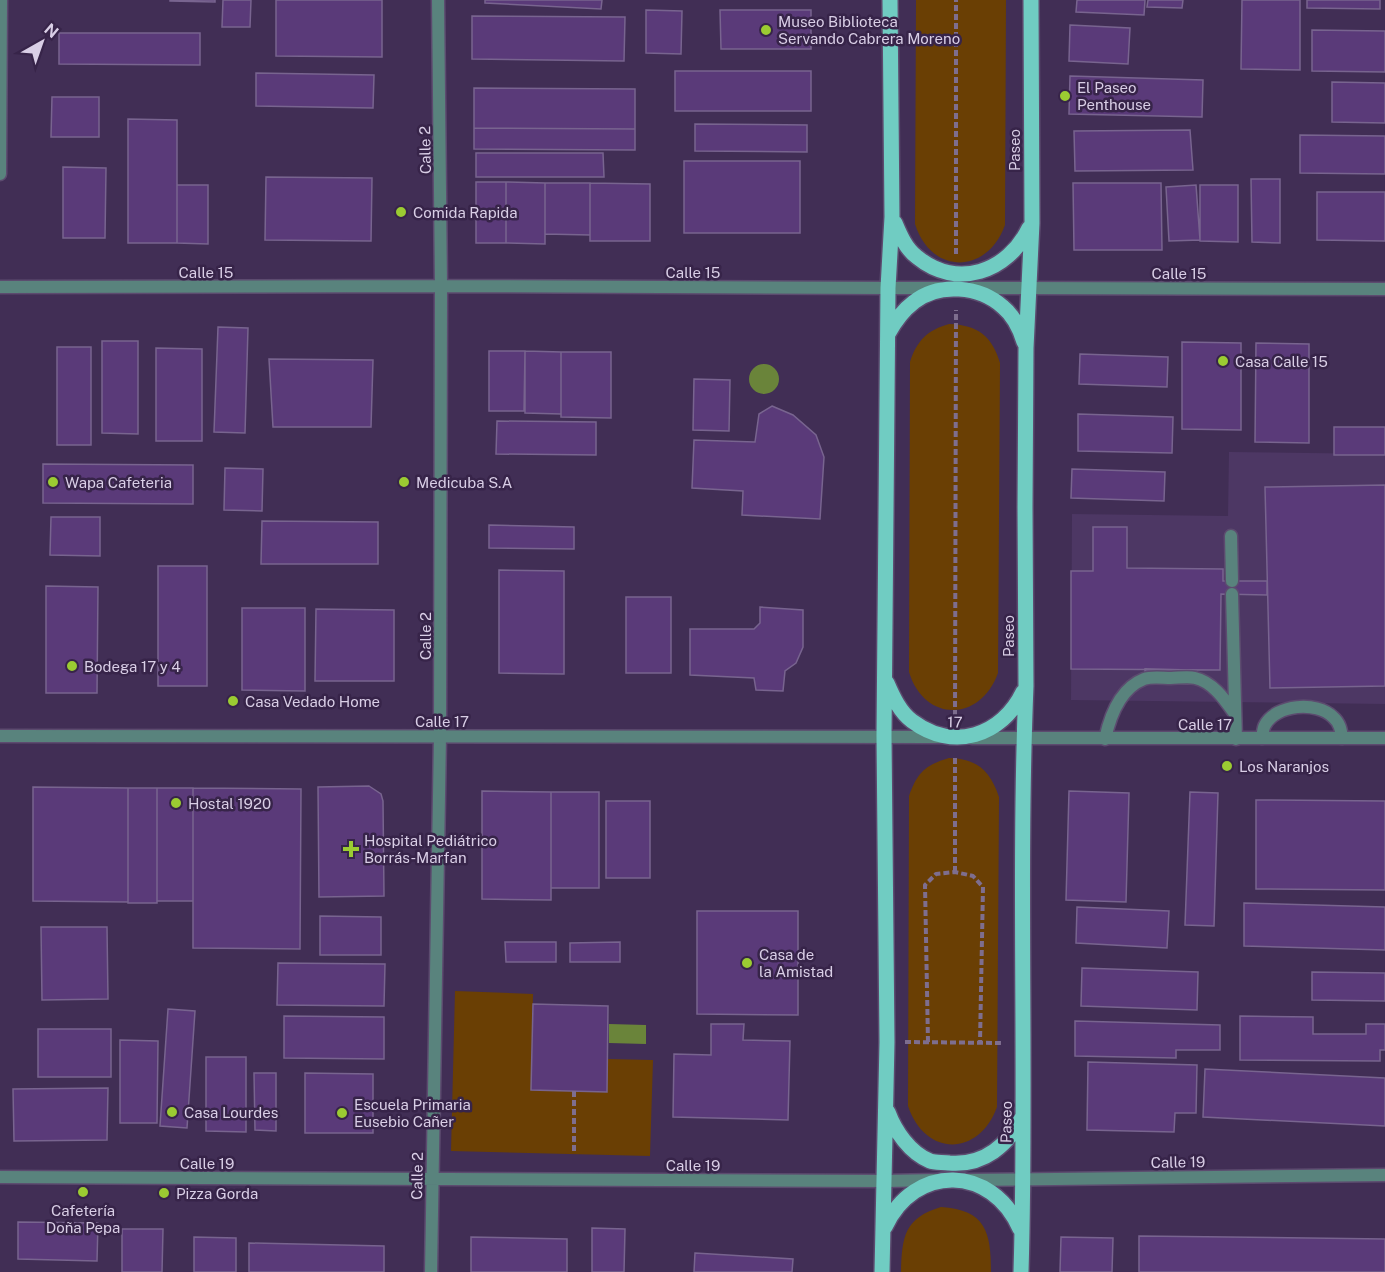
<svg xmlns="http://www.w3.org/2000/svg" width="1385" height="1272" font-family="'Public Sans',sans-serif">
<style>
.built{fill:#4d3764}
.green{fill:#6a3f04}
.water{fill:#6a843a}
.building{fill:#5a3a79;stroke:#78648f;stroke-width:1.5}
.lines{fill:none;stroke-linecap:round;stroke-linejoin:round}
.service-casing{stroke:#5c4b6f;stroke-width:15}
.minor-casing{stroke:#5c4b6f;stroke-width:15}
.tertiary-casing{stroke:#5c4b6f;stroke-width:15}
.primary-casing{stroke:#5c4b6f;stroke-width:18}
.path{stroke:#7e6e8f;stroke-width:4;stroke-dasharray:6 3;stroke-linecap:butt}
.service{stroke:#59837d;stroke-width:12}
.minor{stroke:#59837d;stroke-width:12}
.tertiary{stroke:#59837d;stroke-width:12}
.primary{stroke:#70ccc2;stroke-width:15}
.poi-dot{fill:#9bcb32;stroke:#372449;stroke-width:2}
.labels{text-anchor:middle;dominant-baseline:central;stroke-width:5;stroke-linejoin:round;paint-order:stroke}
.poi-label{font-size:15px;fill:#d9cee6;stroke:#372449;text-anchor:start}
.street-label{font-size:15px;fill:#d9cee6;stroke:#372449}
</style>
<rect width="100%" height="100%" fill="#412e55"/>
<path class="built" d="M 1229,452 L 1385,454 L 1385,704 L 1071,700 L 1072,514 L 1228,516 Z"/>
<path class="green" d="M 916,0 L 1006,0 L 1005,225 C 987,275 931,275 915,224 Z
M 949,324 C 978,325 992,336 1000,363 L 998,673 C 980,723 924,722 909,672 L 910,362 C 917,340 928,330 949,324 Z
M 949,758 C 977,759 990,770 999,797 L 997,1107 C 979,1157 925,1157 908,1106 L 909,796 C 917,773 925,765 949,758 Z
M 455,991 L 533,994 L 531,1090 L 606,1092 L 607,1059 L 653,1060 L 650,1156 L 451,1151 Z
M 941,1207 C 986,1210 991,1232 991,1272 L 901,1272 C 902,1237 904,1218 941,1207 Z"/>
<path class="water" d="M749 379a15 15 0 1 1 30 0a15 15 0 1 1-30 0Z
M 609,1024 L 646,1025 L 646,1044 L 609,1043 Z"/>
<path class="building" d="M 170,0 L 215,0 L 215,2 L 170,1 Z
M 223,0 L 251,0 L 250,27 L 222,27 Z
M 276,0 L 382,0 L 382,57 L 276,56 Z
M 485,0 L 602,0 L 601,9 L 485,3 Z
M 1077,0 L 1145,0 L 1144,15 L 1076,12 Z
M 1148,0 L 1183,0 L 1182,8 L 1147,7 Z
M 1242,0 L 1300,0 L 1300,70 L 1241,69 Z
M 1307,0 L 1380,0 L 1380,9 L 1307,8 Z
M 646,10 L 682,11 L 681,54 L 646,53 Z
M 720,10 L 811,10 L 811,49 L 721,49 Z
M 472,16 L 625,17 L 624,61 L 472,59 Z
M 1070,25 L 1130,28 L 1128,64 L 1069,61 Z
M 1312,30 L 1385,31 L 1385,72 L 1312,71 Z
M 59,33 L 200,33 L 200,65 L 59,64 Z
M 675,71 L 811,71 L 811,111 L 675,111 Z
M 256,73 L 374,75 L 373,108 L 256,106 Z
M 1070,76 L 1203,80 L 1202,117 L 1069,114 Z
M 1332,82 L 1385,83 L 1385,123 L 1332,122 Z
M 474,88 L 635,89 L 635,129 L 474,128 Z
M 52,97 L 99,97 L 99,137 L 51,137 Z
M 128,119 L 177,120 L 177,243 L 128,243 Z
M 695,124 L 807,125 L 807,152 L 695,151 Z
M 474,128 L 635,129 L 635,150 L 474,149 Z
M 1190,130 L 1193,170 L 1075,171 L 1074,131 Z
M 1300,135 L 1385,136 L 1385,174 L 1300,173 Z
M 476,153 L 603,153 L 604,177 L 476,177 Z
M 684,161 L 800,161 L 800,233 L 684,233 Z
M 63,167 L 106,168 L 105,238 L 63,238 Z
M 266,177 L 372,178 L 371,241 L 265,240 Z
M 1251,179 L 1280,179 L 1280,243 L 1252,242 Z
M 476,182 L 506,182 L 506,243 L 476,243 Z
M 506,182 L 545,183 L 545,244 L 506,243 Z
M 545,183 L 590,183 L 590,235 L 545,234 Z
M 590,183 L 650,184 L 650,241 L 590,241 Z
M 1073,183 L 1161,183 L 1162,250 L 1074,250 Z
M 177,185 L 208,185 L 208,244 L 177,243 Z
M 1196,185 L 1200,240 L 1169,241 L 1166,187 Z
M 1200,185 L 1238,185 L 1238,242 L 1200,241 Z
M 1317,192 L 1385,192 L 1385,241 L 1317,240 Z
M 218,327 L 248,328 L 245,433 L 214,432 Z
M 102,341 L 138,341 L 138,434 L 102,433 Z
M 1182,342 L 1241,343 L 1241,430 L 1182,429 Z
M 1256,343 L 1309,344 L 1309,443 L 1255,442 Z
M 57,347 L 91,347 L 91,445 L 57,445 Z
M 156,348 L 202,349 L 202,441 L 156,441 Z
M 489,351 L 525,351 L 524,411 L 489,411 Z
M 525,351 L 561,352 L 561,414 L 525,413 Z
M 561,352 L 611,352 L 611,418 L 561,417 Z
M 1080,354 L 1168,357 L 1167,387 L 1079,384 Z
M 269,359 L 373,360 L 371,427 L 273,427 Z
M 694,379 L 730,380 L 729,431 L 693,430 Z
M 772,406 L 793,415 L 816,435 L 824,457 L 820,519 L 742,515 L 743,491 L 692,488 L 694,440 L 755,442 L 759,414 Z
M 1078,414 L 1173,417 L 1172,453 L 1078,451 Z
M 497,421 L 596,422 L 596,455 L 496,454 Z
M 1334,427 L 1385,427 L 1385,455 L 1334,455 Z
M 43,464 L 193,465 L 193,504 L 43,503 Z
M 225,468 L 263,469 L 262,511 L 224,510 Z
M 1072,469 L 1165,472 L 1164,501 L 1071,498 Z
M 1385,485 L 1385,686 L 1270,688 L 1265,487 Z
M 51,517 L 100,517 L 100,556 L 50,555 Z
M 262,521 L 378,522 L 378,564 L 261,564 Z
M 489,525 L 574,527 L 574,549 L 489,548 Z
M 1093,527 L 1127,527 L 1127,568 L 1223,569 L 1223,581 L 1267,581 L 1267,595 L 1221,594 L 1220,670 L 1071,669 L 1071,571 L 1093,571 Z
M 158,566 L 207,566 L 207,686 L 158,686 Z
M 499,570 L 564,571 L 564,674 L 499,673 Z
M 46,586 L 98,587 L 97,693 L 46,693 Z
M 626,597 L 671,597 L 671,673 L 626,673 Z
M 760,607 L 803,610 L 803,647 L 796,663 L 785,671 L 783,691 L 756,690 L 754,678 L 690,675 L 690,629 L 754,629 L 760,623 Z
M 242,608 L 305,608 L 305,691 L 242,690 Z
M 316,609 L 394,610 L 394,681 L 315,681 Z
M 1145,669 L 1192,670 L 1193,684 L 1145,684 Z
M 369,786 L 381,794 L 383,801 L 384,896 L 319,897 L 318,787 Z
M 33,787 L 128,788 L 128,902 L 33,901 Z
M 128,788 L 157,788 L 157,903 L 128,903 Z
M 157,788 L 193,788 L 193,901 L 157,901 Z
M 193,788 L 301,789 L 300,949 L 193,948 Z
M 482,791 L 551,792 L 551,900 L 482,899 Z
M 1069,791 L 1129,793 L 1126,902 L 1066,900 Z
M 551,792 L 599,792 L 599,888 L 551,888 Z
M 1190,792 L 1218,793 L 1214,926 L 1185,925 Z
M 1256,800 L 1385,801 L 1385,890 L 1256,889 Z
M 606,801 L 650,801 L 650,878 L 606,878 Z
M 1244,903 L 1385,907 L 1385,950 L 1244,946 Z
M 1077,907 L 1169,911 L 1167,948 L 1076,943 Z
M 697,911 L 798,911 L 798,1015 L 697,1014 Z
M 320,916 L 381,917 L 381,955 L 320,955 Z
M 41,927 L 107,927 L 108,999 L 42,1000 Z
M 505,942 L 556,942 L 556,962 L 506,962 Z
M 620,942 L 620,962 L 570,962 L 570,943 Z
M 278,963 L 385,964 L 384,1006 L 277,1005 Z
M 1082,968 L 1198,972 L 1197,1010 L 1081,1006 Z
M 1312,972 L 1385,973 L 1385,1001 L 1312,1000 Z
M 533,1004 L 608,1006 L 607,1092 L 531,1090 Z
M 168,1009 L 195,1011 L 187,1128 L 160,1126 Z
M 284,1016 L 384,1017 L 384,1059 L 284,1058 Z
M 1240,1016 L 1313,1017 L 1313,1034 L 1366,1034 L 1366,1024 L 1385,1024 L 1385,1050 L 1380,1050 L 1380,1061 L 1240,1060 Z
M 1075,1021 L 1220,1025 L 1220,1050 L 1176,1050 L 1176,1058 L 1075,1056 Z
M 711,1024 L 744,1024 L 743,1040 L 790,1041 L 788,1120 L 673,1117 L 674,1054 L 711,1055 Z
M 38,1029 L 111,1029 L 111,1077 L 38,1077 Z
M 120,1040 L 158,1041 L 157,1123 L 120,1123 Z
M 206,1057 L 246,1057 L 246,1132 L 206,1131 Z
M 1088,1062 L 1197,1065 L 1196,1113 L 1175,1113 L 1174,1132 L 1087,1130 Z
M 1205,1069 L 1385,1078 L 1385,1126 L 1203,1117 Z
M 254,1073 L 276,1073 L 276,1131 L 255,1130 Z
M 305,1073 L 373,1074 L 373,1133 L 305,1133 Z
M 108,1088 L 107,1140 L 14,1141 L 13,1089 Z
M 18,1222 L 98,1223 L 97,1261 L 18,1259 Z
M 592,1228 L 625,1229 L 624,1272 L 592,1272 Z
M 122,1229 L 163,1229 L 162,1272 L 122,1272 Z
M 1139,1236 L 1385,1239 L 1385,1272 L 1139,1272 Z
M 194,1237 L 236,1238 L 236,1272 L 194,1272 Z
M 471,1237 L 567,1239 L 567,1272 L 471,1272 Z
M 1061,1237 L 1113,1238 L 1112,1272 L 1060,1272 Z
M 249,1243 L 384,1246 L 384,1272 L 249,1272 Z
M 695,1253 L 793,1259 L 792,1272 L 694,1272 Z"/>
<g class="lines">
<g class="service-casing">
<path id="service" d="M 1231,536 L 1232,581
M 1232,594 L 1236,739
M 1262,738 C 1263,734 1263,728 1265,725 C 1276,704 1317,701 1333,717 C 1340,723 1341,730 1342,738
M 1105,739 C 1110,716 1121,688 1144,679 C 1152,676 1163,678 1171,678 C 1178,678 1188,676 1195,678 C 1213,682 1225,700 1235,714"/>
</g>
<g class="minor-casing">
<path id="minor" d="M 0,174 L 1,0
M 0,287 L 441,286 L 888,288
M 972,288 L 1385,289
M 0,1177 L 885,1181
M 966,1180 L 1385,1175
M 431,1272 L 440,736 L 441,286 L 438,0"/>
</g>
<g class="tertiary-casing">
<path id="tertiary" d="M 888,288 L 939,288
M 0,736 L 940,737
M 972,738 L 1385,738
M 885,1181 L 937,1180"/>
</g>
<g class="primary-casing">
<path id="primary" d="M 895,223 C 900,235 906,249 917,257 C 957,290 1008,272 1029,228
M 888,334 C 895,321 902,311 914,302 C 939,282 980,286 1003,307 C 1014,316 1020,329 1024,342
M 887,683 C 893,697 900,712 912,721 C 953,752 1002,736 1023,692
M 888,1112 C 895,1131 910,1153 930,1161 C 935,1163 943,1162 949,1163 C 984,1166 1008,1145 1023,1116
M 885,1227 C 915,1163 992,1165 1020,1229
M 882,1272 L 887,1042 L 884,736 L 888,288 L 892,217 L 890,0
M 1021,1272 C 1027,1077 1018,881 1026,686 L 1025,507 L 1026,348 L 1032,223 L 1031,0"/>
</g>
<path class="path" d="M 956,254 L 956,0
M 955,716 L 956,310
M 955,872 L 955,757
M 905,1042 L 1003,1043
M 928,1042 L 925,885 L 936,874 L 955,872 L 973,876 L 983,887 L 980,1043
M 574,1091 L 574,1154"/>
<use href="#service" class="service"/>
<use href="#minor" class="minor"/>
<use href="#tertiary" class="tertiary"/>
<use href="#primary" class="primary"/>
</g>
<g class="poi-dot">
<circle cx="766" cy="30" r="6"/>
<circle cx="1065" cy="96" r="6"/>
<circle cx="401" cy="212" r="6"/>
<circle cx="1223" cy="361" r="6"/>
<circle cx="53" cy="482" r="6"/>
<circle cx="404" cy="482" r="6"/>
<circle cx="72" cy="666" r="6"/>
<circle cx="233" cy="701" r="6"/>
<circle cx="1227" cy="766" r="6"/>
<circle cx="176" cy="803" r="6"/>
<path d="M348 840h6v6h6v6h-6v6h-6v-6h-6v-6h6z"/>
<circle cx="747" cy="963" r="6"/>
<circle cx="172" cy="1112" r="6"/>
<circle cx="342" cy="1113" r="6"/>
<circle cx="83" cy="1192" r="6"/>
<circle cx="164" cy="1193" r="6"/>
</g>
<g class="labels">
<g class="poi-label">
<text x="778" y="21">Museo Biblioteca<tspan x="778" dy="17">Servando Cabrera Moreno</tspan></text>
<text x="1077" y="87">El Paseo<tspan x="1077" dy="17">Penthouse</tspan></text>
<text x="413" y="212">Comida Rapida</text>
<text x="1235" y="361">Casa Calle 15</text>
<text x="65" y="482">Wapa Cafeteria</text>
<text x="416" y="482">Medicuba S.A</text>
<text x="84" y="666">Bodega 17 y 4</text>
<text x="245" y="701">Casa Vedado Home</text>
<text x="1239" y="766">Los Naranjos</text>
<text x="188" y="803">Hostal 1920</text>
<text x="364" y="840">Hospital Pediátrico<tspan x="364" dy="17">Borrás-Marfan</tspan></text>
<text x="759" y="954">Casa de<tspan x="759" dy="17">la Amistad</tspan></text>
<text x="354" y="1104">Escuela Primaria<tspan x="354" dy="17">Eusebio Cañer</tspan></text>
<text x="184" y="1112">Casa Lourdes</text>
<text x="176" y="1193">Pizza Gorda</text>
<text x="83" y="1210" text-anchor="middle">Cafetería<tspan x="83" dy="17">Doña Pepa</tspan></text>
</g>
<g class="street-label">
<text transform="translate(425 150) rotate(-91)">Calle 2</text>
<text transform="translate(1014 150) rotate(-90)">Paseo</text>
<text x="206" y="272">Calle 15</text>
<text x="693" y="272">Calle 15</text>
<text x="1179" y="273">Calle 15</text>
<text transform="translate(425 636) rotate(-90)">Calle 2</text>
<text transform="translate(1008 636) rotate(-90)">Paseo</text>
<text x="442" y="721">Calle 17</text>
<text transform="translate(955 722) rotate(1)">17</text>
<text x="1205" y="724">Calle 17</text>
<text transform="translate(1006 1122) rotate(-89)">Paseo</text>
<text transform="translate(1178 1162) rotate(-1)">Calle 19</text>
<text x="207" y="1163">Calle 19</text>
<text x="693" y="1165">Calle 19</text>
<text transform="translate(417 1176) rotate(-89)">Calle 2</text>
</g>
</g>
<g transform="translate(42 42) rotate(40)" stroke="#372449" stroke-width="4.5" paint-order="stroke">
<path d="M0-4.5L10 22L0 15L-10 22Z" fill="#d9cee6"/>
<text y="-9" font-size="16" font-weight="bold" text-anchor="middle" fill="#d9cee6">N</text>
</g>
</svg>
